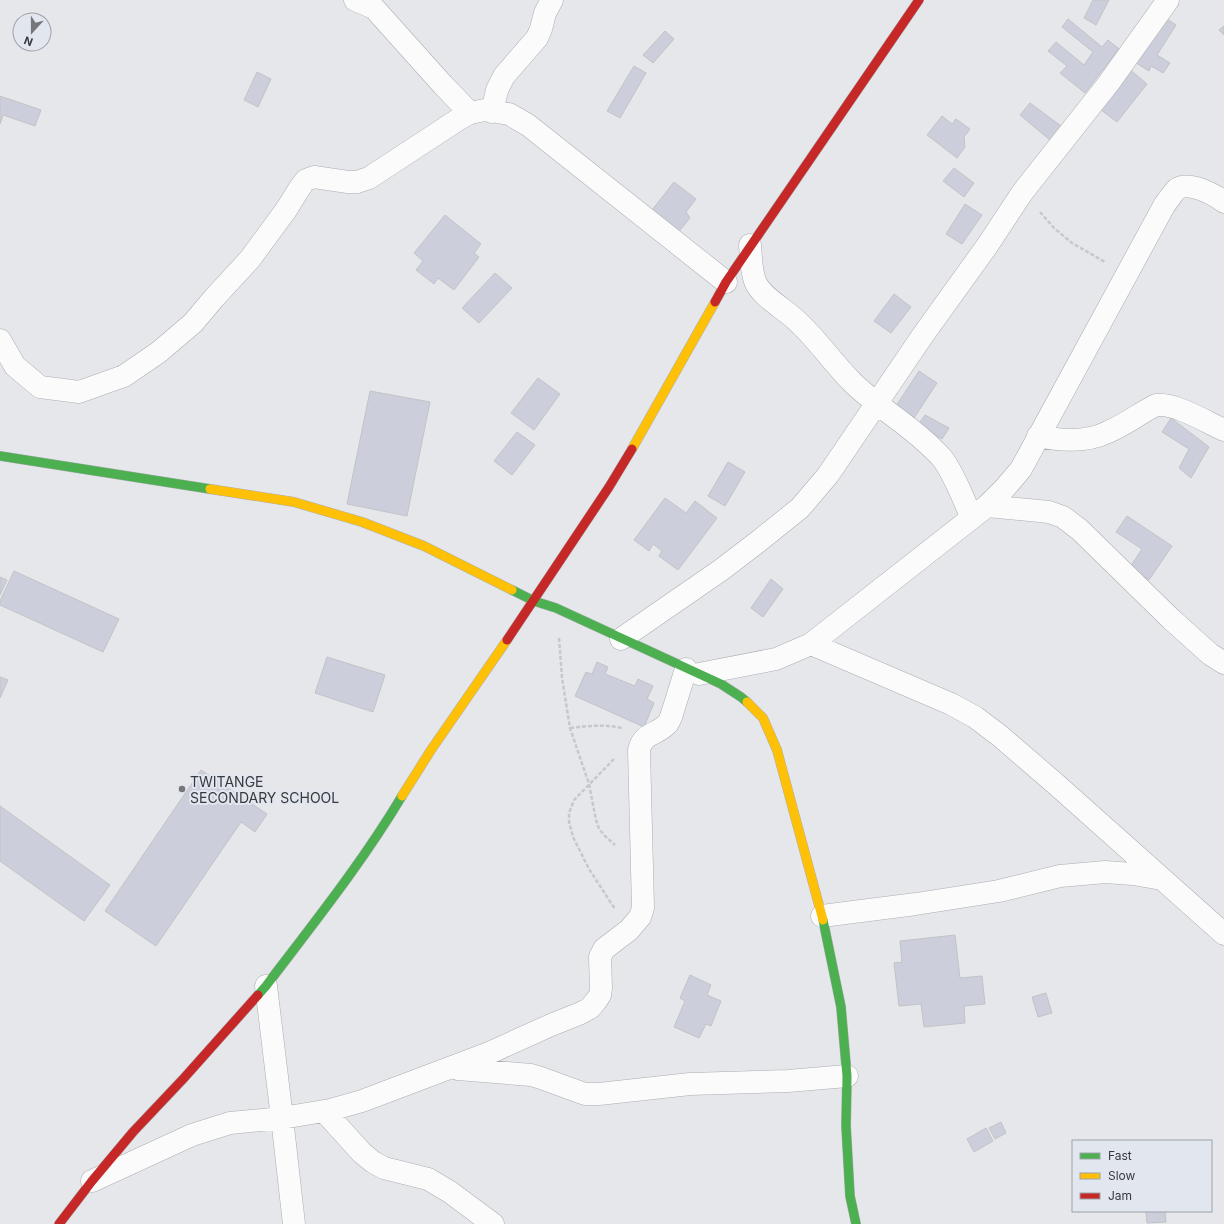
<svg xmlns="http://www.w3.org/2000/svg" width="1224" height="1224" font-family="Inter,sans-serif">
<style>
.building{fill:#cccfdb;stroke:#c1c3c6}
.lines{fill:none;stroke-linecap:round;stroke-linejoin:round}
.street-casing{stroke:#acadb1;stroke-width:23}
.fast-casing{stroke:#acadb1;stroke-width:10}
.slow-casing{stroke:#acadb1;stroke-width:10}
.jam-casing{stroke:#acadb1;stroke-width:10}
.path{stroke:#c7c8c9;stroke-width:2.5;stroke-dasharray:4 2;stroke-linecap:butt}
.street{stroke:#fbfbfc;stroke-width:22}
.fast{stroke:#4caf50;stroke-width:9}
.slow{stroke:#ffc107;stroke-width:9}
.jam{stroke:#c62828;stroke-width:9}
.poi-dot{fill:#75767a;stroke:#e2e6ee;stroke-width:1.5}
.labels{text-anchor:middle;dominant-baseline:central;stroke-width:4;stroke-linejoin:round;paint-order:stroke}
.poi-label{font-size:14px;fill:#38393d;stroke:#e2e6ee;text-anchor:start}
</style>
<rect width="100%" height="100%" fill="#e5e7eb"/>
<path class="building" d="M 1093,0 L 1109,0 L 1096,25 L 1084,18 Z
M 1164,17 L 1176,25 L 1157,55 L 1170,63 L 1163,73 L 1151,66 L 1149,71 L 1136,63 Z
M 1068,19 L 1102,47 L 1108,40 L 1119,49 L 1085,93 L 1060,73 L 1067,66 L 1048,51 L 1056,42 L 1084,65 L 1093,52 L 1062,27 Z
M 1224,26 L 1224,35 L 1219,30 Z
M 665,31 L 674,39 L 653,63 L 643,55 Z
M 634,66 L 646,73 L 620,118 L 607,111 Z
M 1128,68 L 1147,84 L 1117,122 L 1096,106 Z
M 257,72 L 271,79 L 258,107 L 244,100 Z
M 0,96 L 41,110 L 35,126 L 3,115 L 0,124 Z
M 1030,103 L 1061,126 L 1050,140 L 1020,115 Z
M 942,116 L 952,124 L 956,119 L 970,129 L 964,137 L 965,147 L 957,158 L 927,135 Z
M 954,168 L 974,183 L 964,197 L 943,181 Z
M 674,182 L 696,199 L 686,212 L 690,218 L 676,235 L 649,214 Z
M 965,204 L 982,215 L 962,244 L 946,234 Z
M 445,215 L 481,244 L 474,253 L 479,257 L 454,290 L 438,278 L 434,284 L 416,270 L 423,261 L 414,253 Z
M 495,273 L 512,288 L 479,323 L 462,308 Z
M 894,294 L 911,307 L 891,333 L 874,321 Z
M 919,371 L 937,383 L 914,418 L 896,406 Z
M 538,378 L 560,394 L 534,430 L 511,413 Z
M 370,391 L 430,402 L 407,516 L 347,504 Z
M 925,415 L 949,428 L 942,439 L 918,425 Z
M 1171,418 L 1209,447 L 1191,478 L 1179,468 L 1189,449 L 1162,432 Z
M 517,432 L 535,445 L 512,475 L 494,461 Z
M 728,462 L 745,472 L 725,506 L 708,496 Z
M 665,498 L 686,513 L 695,501 L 717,518 L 678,570 L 659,556 L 662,551 L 653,544 L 649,551 L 634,540 Z
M 1127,516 L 1172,546 L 1149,580 L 1130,567 L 1142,549 L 1116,532 Z
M 14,571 L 119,619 L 103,652 L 0,605 L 0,601 Z
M 0,577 L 7,580 L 0,595 Z
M 771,579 L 783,589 L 763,617 L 751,608 Z
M 327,657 L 385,675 L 373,712 L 315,693 Z
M 597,662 L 608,667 L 605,674 L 635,686 L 638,679 L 653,686 L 647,699 L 654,703 L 644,727 L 575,696 L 586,672 L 592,674 Z
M 0,677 L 8,680 L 0,698 Z
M 201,770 L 267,814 L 255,832 L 241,822 L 156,946 L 105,911 Z
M 0,806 L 110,885 L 84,921 L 0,861 Z
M 955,935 L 960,978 L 982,976 L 985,1004 L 964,1006 L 965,1023 L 924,1027 L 921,1004 L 899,1006 L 894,963 L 902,962 L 900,941 Z
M 690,975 L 711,985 L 707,995 L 721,1001 L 711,1026 L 706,1024 L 699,1038 L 674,1027 L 685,1001 L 680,998 Z
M 1046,993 L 1052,1013 L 1038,1017 L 1032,997 Z
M 1001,1122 L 1006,1133 L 995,1139 L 989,1128 Z
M 986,1128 L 993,1141 L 974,1152 L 967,1139 Z
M 1146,1211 L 1165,1211 L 1166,1222 L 1147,1223 Z"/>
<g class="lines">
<g class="street-casing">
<path id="street" d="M 355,0 L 374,8 L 443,85 L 470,113
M 492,112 L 497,90 L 504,76 L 537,38 L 541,29 L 545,13 L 552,0
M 750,245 C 751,257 751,270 755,281 C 761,297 785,309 797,321 C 817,339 832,362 852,382 C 872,402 898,418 920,437 C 928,444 935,450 942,458 C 955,475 963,499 972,518
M 0,340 L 15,366 L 40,387 L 79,392 L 124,376 L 159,352 L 193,323 L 214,298 L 250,259 L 286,210 L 301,186 L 306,180 L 314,177 L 348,182 L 357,182 L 369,178 L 459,119 L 470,113 L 485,110 L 509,114 L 528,125 L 726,282
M 1038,436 C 1061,441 1086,443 1108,432 C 1125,425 1140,413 1156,405 C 1176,403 1206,422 1224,430
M 987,506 L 1049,512 L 1063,517 L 1080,530 L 1171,619 L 1210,654 L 1224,663
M 621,639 L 721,570 L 759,541 L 800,508 L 828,475 L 923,335 L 987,246 L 1022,193 L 1108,84 L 1168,0
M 811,644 L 951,704 L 975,717 L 1000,736 L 1058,786 L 1224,934
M 699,674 L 776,659 L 811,644 L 987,506 L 1004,489 L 1021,469 L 1165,204 C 1169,200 1173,192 1177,189 C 1189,181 1214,194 1224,202
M 822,916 L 916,904 L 999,891 L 1060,876 L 1105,872 L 1133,874 L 1162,879
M 266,986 L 282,1118 L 294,1224
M 458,1069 L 531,1075 L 541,1078 L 585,1094 L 599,1094 L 690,1084 L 788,1081 L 847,1076
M 324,1111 L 362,1153 L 373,1162 L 384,1168 L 428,1179 L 450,1192 L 493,1224
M 92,1181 L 192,1135 L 230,1123 L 282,1118 L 330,1110 L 362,1101 L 489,1053 L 551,1025 L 581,1013 L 590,1008 L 596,1001 L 600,995 L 601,988 L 600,957 L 604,949 L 629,930 L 640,917 L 643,908 L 639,750 C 643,733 656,735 666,725 C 669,723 670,719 671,717 L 686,669"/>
</g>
<g class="fast-casing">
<path id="fast" d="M 0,456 L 210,489
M 512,590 L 534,601 L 556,608 L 721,684 L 741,697 L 747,702
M 823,920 L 841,1007 L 847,1076 L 846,1126 L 850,1196 L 856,1224
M 258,995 L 266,986 C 313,924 362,863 402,796"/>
</g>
<g class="slow-casing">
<path id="slow" d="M 632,449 L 715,302
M 210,489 L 294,502 L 362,522 L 424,546 L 512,590
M 747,702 L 763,718 L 777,750 L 823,920
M 402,796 L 431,750 L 507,640"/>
</g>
<g class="jam-casing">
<path id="jam" d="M 715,302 L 726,282 L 919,0
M 507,640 L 609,487 L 632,449
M 59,1224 L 92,1181 L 133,1132 L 184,1078 L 258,995"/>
</g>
<path class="path" d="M 1040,212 L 1054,228 L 1072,243 L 1105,262
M 559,638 L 562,678 L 570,728 L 589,784 L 596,820 L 599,829 L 605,836 L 615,845
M 570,728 C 589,726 603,724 622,728
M 614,759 L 574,800 L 569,813 L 569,822 L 573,837 L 589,869 L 615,909"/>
<use href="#street" class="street"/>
<use href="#fast" class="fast"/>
<use href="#slow" class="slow"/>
<use href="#jam" class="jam"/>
</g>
<circle class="poi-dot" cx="182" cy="789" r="4"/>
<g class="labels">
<g class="poi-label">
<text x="190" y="781">TWITANGE<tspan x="190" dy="16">SECONDARY SCHOOL</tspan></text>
</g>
</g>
<rect x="1072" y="1140" width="140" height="72" fill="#e2e6ee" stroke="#9ea1a7"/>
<rect x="1080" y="1153" width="20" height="6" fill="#4caf50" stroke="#9ea1a7"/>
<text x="1108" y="1160" font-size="12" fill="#38393d">Fast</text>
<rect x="1080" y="1173" width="20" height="6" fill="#ffc107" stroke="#9ea1a7"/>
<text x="1108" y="1180" font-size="12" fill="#38393d">Slow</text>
<rect x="1080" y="1193" width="20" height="6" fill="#c62828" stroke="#9ea1a7"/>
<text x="1108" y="1200" font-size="12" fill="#38393d">Jam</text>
<g transform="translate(32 32) rotate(201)"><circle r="19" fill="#e2e6ee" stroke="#9ea1a7"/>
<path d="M0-3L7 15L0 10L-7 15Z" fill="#75767a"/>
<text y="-6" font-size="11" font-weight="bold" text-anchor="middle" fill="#38393d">N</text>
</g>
</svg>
